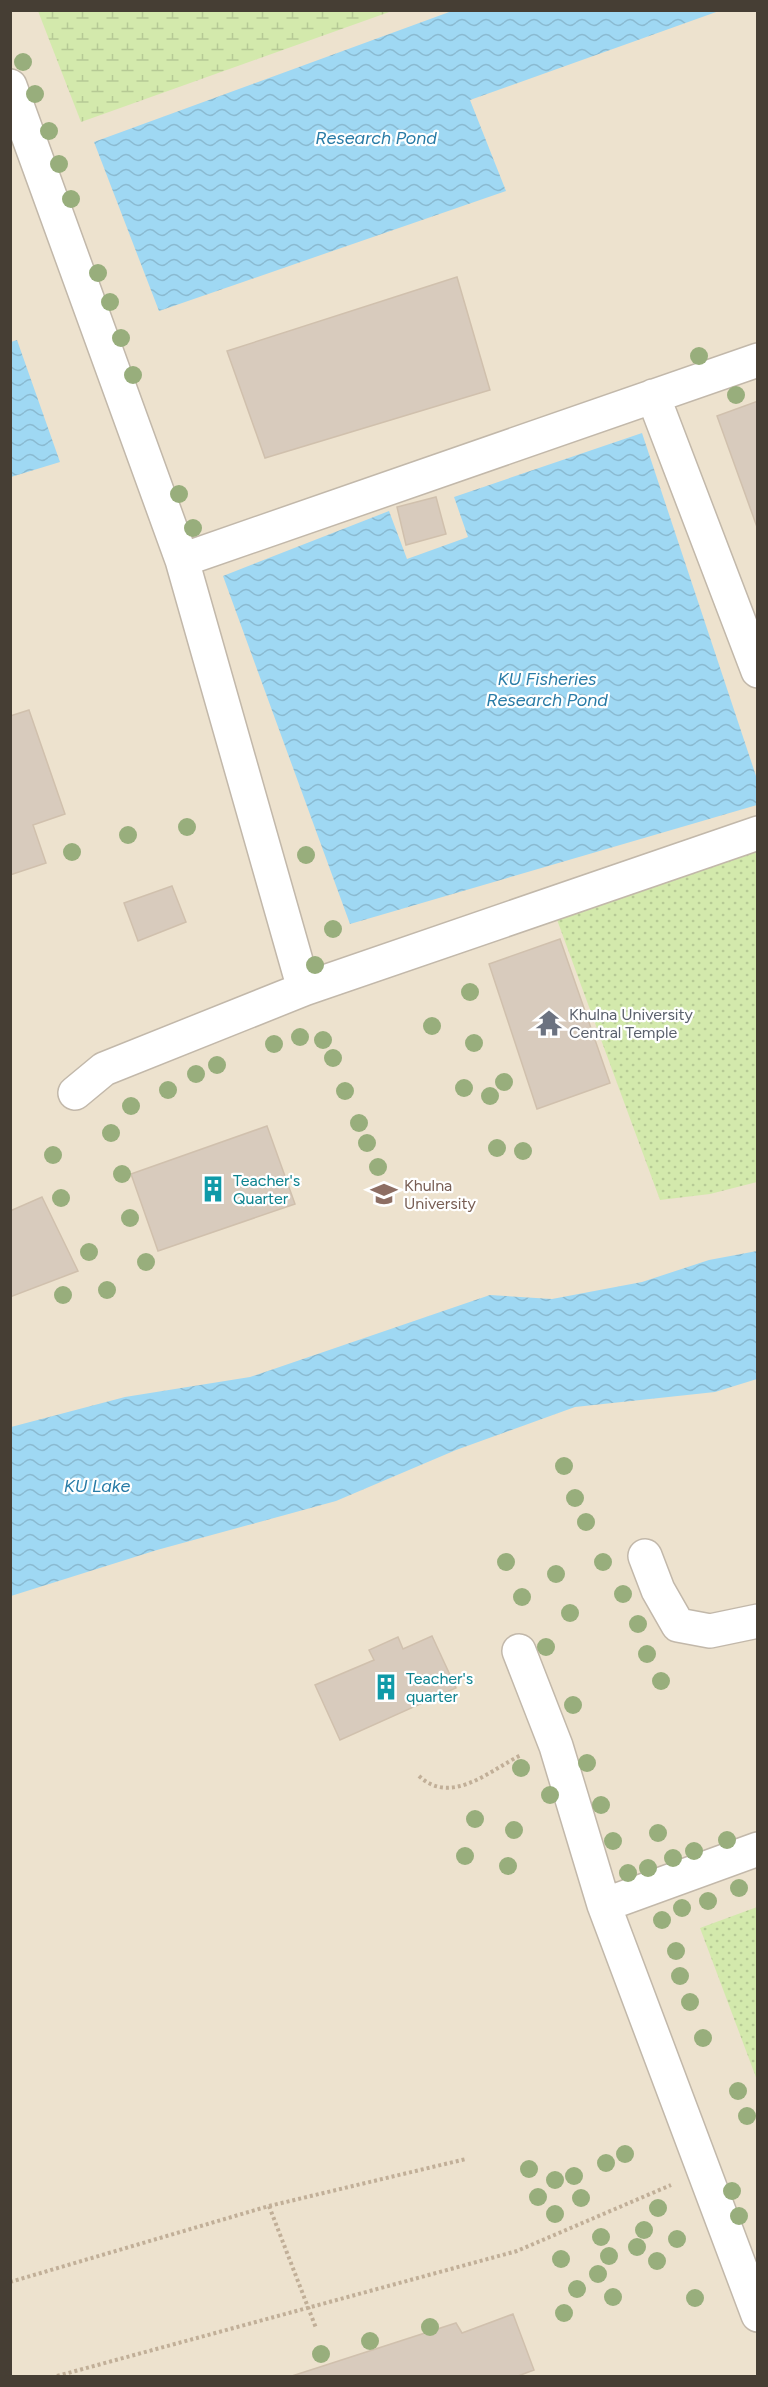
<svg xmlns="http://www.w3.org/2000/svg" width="768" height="2387" font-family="Figtree,sans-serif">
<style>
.education{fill:#ede2ce}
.grass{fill:url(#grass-dots)}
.wetland{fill:url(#wetland-marsh)}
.water{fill:url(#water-waves)}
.building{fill:#d8cbbd;stroke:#d0c0ad;stroke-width:1.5}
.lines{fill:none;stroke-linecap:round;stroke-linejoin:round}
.minor-casing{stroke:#c2b8aa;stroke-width:36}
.path{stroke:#c1af98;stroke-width:4;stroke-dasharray:3 3;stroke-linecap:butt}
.minor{stroke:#fff;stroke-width:33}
.tree{fill:#98ae7c}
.labels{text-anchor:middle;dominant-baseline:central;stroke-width:4.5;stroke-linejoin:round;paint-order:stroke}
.worship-label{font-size:16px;fill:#5b616d;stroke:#fff;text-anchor:start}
.culture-label{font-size:16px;fill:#0d838f;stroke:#fff;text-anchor:start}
.education-label{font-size:16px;fill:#785e54;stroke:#fff;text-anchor:start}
.water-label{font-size:18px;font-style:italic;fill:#287ba6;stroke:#fff}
</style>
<defs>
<pattern id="grass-dots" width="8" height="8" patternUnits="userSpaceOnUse" patternTransform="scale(1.5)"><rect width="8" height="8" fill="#d3e9ac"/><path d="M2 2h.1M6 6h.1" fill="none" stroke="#b6c995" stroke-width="1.8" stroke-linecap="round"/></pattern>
<pattern id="wetland-marsh" width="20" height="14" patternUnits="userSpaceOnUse" patternTransform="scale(1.5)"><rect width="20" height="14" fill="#d3e9ac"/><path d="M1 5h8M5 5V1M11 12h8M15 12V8" fill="none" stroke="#b6c995"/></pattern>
<pattern id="water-waves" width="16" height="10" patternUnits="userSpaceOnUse" patternTransform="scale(1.5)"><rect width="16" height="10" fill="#9fd8f3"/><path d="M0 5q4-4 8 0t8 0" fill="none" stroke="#8abad1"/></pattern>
</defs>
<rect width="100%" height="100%" fill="#f3eee5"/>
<path class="education" d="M 11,11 L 757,11 L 757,2376 L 11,2376 Z"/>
<path class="grass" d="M 757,848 L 757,1182 L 710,1194 L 660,1200 L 556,917 Z
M 757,1907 L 757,2080 L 700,1928 Z"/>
<path class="wetland" d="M 38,11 L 392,11 L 81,122 Z"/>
<path class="water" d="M 452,11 L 719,11 L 470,100 L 506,191 L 159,311 L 94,142 Z
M 17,340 L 60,462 L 11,477 L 11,342 Z
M 642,433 L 757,779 L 757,805 L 350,924 L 223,576 L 389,511 L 407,559 L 468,537 L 454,497 Z
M 757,1251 L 757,1379 L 715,1392 L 575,1407 L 456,1450 L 336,1501 L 157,1550 L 11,1596 L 11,1427 L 125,1397 L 250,1377 L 490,1295 L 552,1299 L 642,1282 L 709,1260 Z"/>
<path class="building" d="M 457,277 L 490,390 L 265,458 L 227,351 Z
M 758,401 L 758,527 L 757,527 L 717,416 Z
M 436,497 L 446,534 L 406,545 L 397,507 Z
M 29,710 L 65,814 L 33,825 L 46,863 L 10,875 L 10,716 Z
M 172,886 L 186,922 L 138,941 L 124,903 Z
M 560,939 L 610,1083 L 537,1109 L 489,964 Z
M 267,1126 L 295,1204 L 158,1251 L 131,1174 Z
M 42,1197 L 78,1271 L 10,1297 L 10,1211 Z
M 432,1636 L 456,1688 L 340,1740 L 315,1685 L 374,1660 L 369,1650 L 398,1637 L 403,1649 Z
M 513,2314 L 534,2370 L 518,2376 L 292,2376 L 456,2323 L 462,2333 Z"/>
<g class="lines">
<g class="minor-casing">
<path id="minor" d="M 10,86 L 182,560 L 304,989
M 653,396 L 758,671
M 182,560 L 758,360
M 75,1093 L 104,1069 L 304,989 L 758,833
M 645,1556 L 658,1590 L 678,1625 L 710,1631 L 758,1621
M 519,1651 L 556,1746 L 604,1905 L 758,2315
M 604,1905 L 758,1849"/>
</g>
<path class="path" d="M 419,1776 C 451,1806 489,1771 521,1755
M 269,2206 L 466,2159
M 10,2282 L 269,2206 L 316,2328
M 57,2376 L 517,2251 L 671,2185"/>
<use href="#minor" class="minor"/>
</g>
<g class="tree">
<circle cx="23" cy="62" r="9"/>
<circle cx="35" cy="94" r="9"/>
<circle cx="49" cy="131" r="9"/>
<circle cx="59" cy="164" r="9"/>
<circle cx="71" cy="199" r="9"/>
<circle cx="98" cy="273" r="9"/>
<circle cx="110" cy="302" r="9"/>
<circle cx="121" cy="338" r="9"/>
<circle cx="699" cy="356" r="9"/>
<circle cx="133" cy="375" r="9"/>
<circle cx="736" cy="395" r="9"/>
<circle cx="179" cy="494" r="9"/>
<circle cx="193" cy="528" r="9"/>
<circle cx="187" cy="827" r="9"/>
<circle cx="128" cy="835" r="9"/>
<circle cx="72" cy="852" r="9"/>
<circle cx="306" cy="855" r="9"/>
<circle cx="333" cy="929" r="9"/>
<circle cx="315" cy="965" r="9"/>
<circle cx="470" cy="992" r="9"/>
<circle cx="432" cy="1026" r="9"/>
<circle cx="300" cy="1037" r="9"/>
<circle cx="323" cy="1040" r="9"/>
<circle cx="474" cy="1043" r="9"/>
<circle cx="274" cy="1044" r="9"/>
<circle cx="333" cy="1058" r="9"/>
<circle cx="217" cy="1065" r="9"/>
<circle cx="196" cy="1074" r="9"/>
<circle cx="504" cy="1082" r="9"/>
<circle cx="464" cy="1088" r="9"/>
<circle cx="168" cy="1090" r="9"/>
<circle cx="345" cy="1091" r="9"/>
<circle cx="490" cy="1096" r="9"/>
<circle cx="131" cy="1106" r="9"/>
<circle cx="359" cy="1123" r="9"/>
<circle cx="111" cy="1133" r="9"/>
<circle cx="367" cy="1143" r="9"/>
<circle cx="497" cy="1148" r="9"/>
<circle cx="523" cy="1151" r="9"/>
<circle cx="53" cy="1155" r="9"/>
<circle cx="378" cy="1167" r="9"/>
<circle cx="122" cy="1174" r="9"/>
<circle cx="61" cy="1198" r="9"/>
<circle cx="130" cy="1218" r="9"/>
<circle cx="89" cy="1252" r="9"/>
<circle cx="146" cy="1262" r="9"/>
<circle cx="107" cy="1290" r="9"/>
<circle cx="63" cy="1295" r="9"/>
<circle cx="564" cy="1466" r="9"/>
<circle cx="575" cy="1498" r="9"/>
<circle cx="586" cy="1522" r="9"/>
<circle cx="506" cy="1562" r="9"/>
<circle cx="603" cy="1562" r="9"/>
<circle cx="556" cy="1574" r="9"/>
<circle cx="623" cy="1594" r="9"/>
<circle cx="522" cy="1597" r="9"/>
<circle cx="570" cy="1613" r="9"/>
<circle cx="638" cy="1624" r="9"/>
<circle cx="546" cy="1647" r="9"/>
<circle cx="647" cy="1654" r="9"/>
<circle cx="661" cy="1681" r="9"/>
<circle cx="573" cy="1705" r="9"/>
<circle cx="587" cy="1763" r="9"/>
<circle cx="521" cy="1768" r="9"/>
<circle cx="550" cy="1795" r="9"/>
<circle cx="601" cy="1805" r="9"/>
<circle cx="475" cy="1819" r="9"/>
<circle cx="514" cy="1830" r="9"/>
<circle cx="658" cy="1833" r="9"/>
<circle cx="727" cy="1840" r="9"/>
<circle cx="613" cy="1841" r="9"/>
<circle cx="694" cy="1851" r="9"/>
<circle cx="465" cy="1856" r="9"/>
<circle cx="673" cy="1858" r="9"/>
<circle cx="508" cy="1866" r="9"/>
<circle cx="648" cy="1868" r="9"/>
<circle cx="628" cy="1873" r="9"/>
<circle cx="739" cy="1888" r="9"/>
<circle cx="708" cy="1901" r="9"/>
<circle cx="682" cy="1908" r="9"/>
<circle cx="662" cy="1920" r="9"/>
<circle cx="676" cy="1951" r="9"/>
<circle cx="680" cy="1976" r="9"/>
<circle cx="690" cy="2002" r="9"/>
<circle cx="703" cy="2038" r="9"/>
<circle cx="738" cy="2091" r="9"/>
<circle cx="747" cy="2116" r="9"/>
<circle cx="625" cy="2154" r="9"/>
<circle cx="606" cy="2163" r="9"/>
<circle cx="529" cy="2169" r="9"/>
<circle cx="574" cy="2176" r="9"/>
<circle cx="555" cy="2180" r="9"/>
<circle cx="732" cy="2191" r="9"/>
<circle cx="538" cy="2197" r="9"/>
<circle cx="581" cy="2198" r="9"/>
<circle cx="658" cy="2208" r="9"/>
<circle cx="555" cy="2214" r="9"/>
<circle cx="739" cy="2216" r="9"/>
<circle cx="644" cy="2230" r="9"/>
<circle cx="601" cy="2237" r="9"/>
<circle cx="677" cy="2239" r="9"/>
<circle cx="637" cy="2247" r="9"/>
<circle cx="609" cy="2256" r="9"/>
<circle cx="561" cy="2259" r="9"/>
<circle cx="657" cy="2261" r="9"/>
<circle cx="598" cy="2274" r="9"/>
<circle cx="577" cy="2289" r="9"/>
<circle cx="613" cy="2297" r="9"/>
<circle cx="695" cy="2298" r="9"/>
<circle cx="564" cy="2313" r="9"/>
<circle cx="430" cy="2327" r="9"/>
<circle cx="370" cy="2341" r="9"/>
<circle cx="321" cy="2354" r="9"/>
</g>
<defs>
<g id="temple-bare" transform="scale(2.07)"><path d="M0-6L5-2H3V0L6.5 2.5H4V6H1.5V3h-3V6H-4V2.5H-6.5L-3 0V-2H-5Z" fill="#6b7280" stroke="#fff" stroke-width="2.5" paint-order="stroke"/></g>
<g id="building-bare" transform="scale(2.07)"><path d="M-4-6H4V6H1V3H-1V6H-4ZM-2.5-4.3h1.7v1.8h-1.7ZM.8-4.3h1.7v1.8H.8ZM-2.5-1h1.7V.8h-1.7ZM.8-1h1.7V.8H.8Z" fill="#0f9aa8" stroke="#fff" stroke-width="2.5" paint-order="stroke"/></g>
<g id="university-bare" transform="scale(2.07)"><path d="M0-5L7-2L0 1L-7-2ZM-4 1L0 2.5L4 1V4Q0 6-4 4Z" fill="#8d6e63" stroke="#fff" stroke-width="2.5" paint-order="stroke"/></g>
</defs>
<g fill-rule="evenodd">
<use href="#temple-bare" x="549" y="1023"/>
<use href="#building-bare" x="213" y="1189"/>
<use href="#university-bare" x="384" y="1194"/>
<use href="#building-bare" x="386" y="1687"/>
</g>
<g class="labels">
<g class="worship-label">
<text x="569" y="1014">Khulna University<tspan x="569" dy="18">Central Temple</tspan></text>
</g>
<g class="culture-label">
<text x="233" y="1180">Teacher's<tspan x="233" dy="18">Quarter</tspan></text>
<text x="406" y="1678">Teacher's<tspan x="406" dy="18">quarter</tspan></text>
</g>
<g class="education-label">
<text x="404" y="1185">Khulna<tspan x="404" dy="18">University</tspan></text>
</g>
<g class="water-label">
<text x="376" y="138">Research Pond</text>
<text x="547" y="679">KU Fisheries<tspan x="547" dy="21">Research Pond</tspan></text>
<text x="97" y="1486">KU Lake</text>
</g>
</g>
<rect width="768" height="2387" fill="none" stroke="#463e34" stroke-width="24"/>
</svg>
